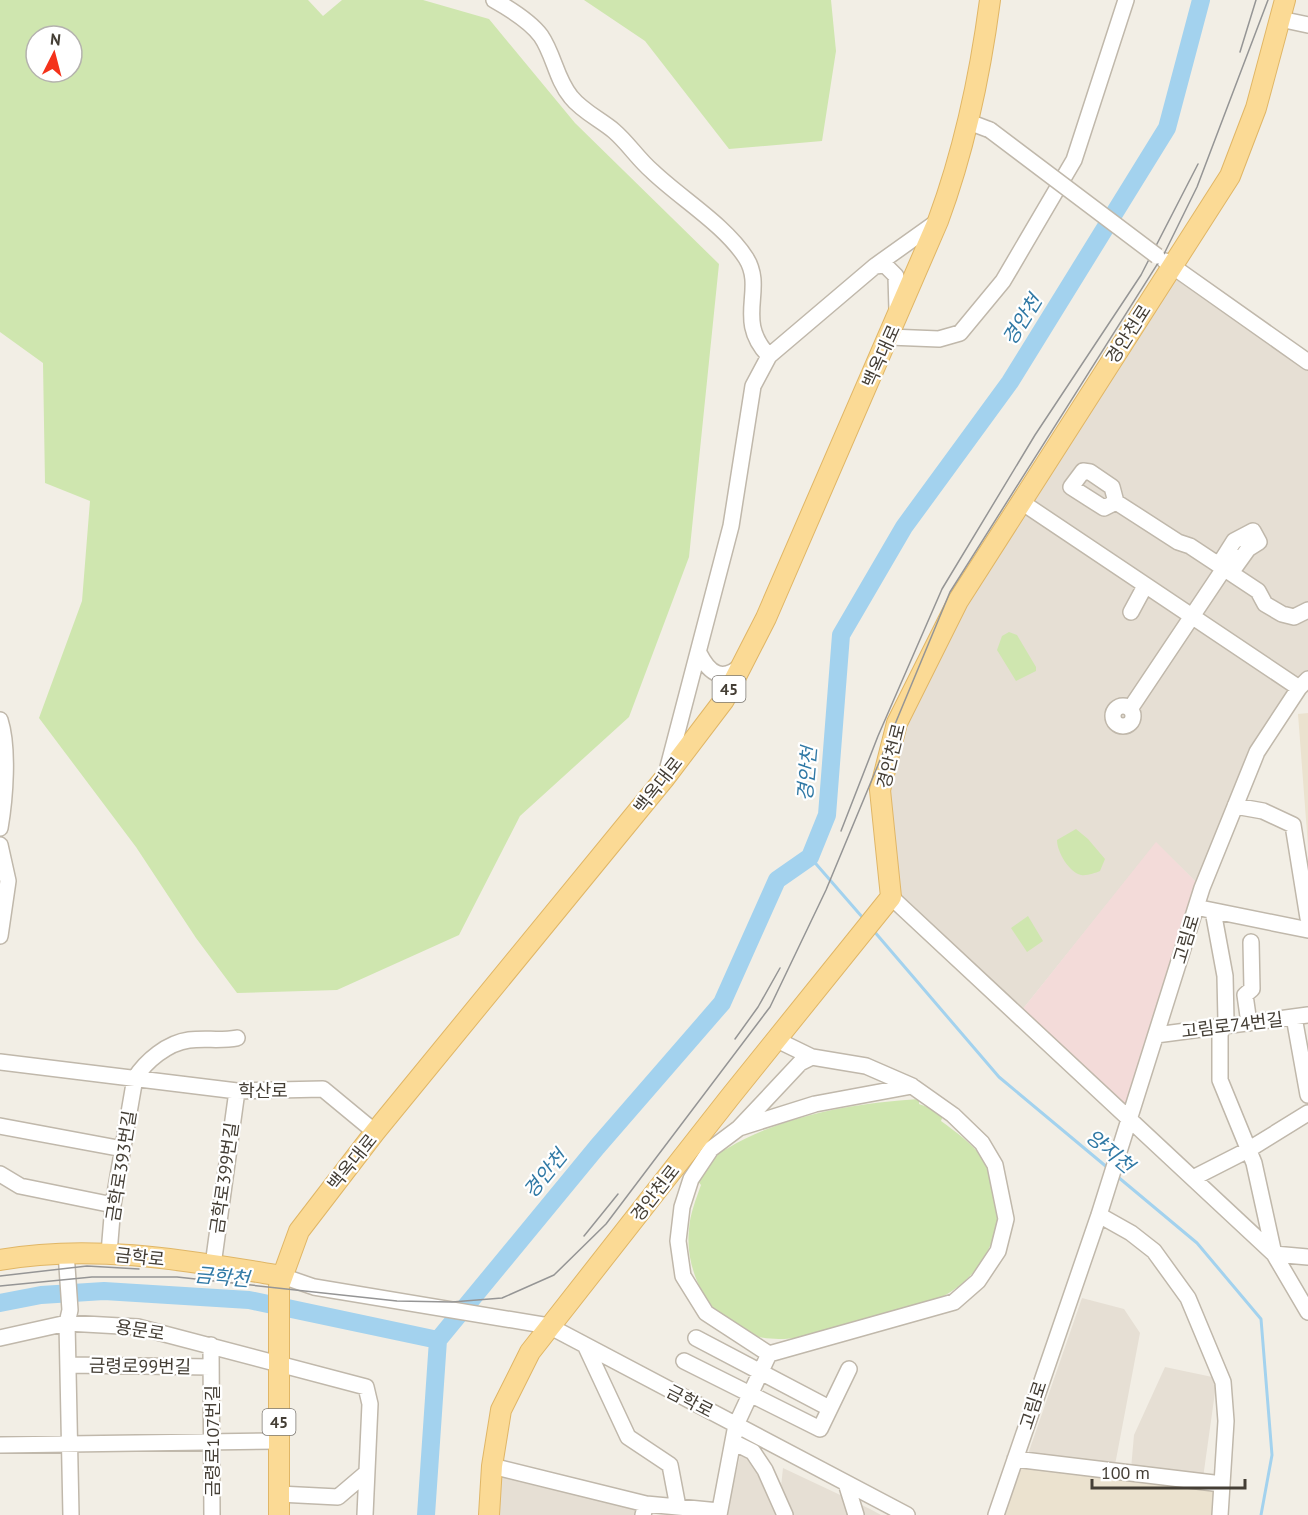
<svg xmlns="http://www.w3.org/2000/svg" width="1308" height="1515" font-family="'PT Sans','Noto Sans KR',sans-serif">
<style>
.residential{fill:#e6dfd4}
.education{fill:#ebe2cf}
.medical{fill:#f3dbd9}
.green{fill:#cfe6af;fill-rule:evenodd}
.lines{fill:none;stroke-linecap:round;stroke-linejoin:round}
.stream{stroke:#a3d2ee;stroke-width:3}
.river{stroke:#a3d2ee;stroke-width:18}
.minor-casing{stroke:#c0b8ab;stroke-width:18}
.major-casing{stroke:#e0b666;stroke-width:22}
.minor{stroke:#fff;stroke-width:15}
.major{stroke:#fbda95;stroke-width:20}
.tram{stroke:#959595;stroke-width:1.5}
.minor-bridge-casing{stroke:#c0b8ab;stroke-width:18;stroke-linecap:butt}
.minor-bridge{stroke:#fff;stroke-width:15}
.labels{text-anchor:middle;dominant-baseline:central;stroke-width:4.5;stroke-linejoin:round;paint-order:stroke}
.shield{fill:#fff;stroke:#7c7872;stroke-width:1.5}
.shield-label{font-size:16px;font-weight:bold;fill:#443e35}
.street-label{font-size:18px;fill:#443e35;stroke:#fff}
.water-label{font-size:20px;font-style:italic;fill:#3079a5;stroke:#fff}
</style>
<rect width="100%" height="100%" fill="#f2eee5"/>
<path class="residential" d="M 1172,266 L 1308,364 L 1308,679 L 1257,752 L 1202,888 L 1156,843 L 1018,1015 L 891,897 L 880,796 L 897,723 L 1020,501 Z
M 1082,1298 L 1124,1309 L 1140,1333 L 1115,1465 L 1028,1454 Z
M 1165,1367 L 1217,1378 L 1203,1478 L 1131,1469 L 1134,1435 Z
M 743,1443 L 776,1515 L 726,1515 Z
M 783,1468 L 870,1509 L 881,1515 L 788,1515 L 780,1496 Z
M 498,1471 L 639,1502 L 642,1515 L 495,1515 Z"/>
<path class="education" d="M 1308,713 L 1308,846 L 1298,714 Z
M 1015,1459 L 1222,1484 L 1220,1515 L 996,1515 Z"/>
<path class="medical" d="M 1156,842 L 1202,888 L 1129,1117 L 1018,1015 Z"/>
<path class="green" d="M 0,0 L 308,0 L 323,16 L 342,0 L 423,0 L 489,19 L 575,123 L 719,264 L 689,557 L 629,717 L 520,816 L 459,935 L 337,990 L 237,993 L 196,938 L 136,847 L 39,718 L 82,601 L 90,501 L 45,483 L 43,363 L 0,332 ZM 36,36 L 72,36 L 72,72 L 36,72 Z
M 584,0 L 831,0 L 836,51 L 822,141 L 729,149 L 645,41 Z
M 1009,632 L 1017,635 L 1036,667 L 1036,671 L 1016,681 L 997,650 L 1002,636 Z
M 1076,829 L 1088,839 L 1105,859 L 1100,871 C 1095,873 1087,876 1081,875 C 1069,872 1057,852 1057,840 Z
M 1028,916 L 1043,941 L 1027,952 L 1011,928 Z
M 919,1099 L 919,1104 L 944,1113 L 941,1121 C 956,1132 970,1142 982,1157 C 1015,1202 995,1263 952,1291 C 927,1308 895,1312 866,1320 C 832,1329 791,1346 755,1336 C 711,1324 684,1272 689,1229 C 690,1214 696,1199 701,1185 L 696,1179 C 700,1173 703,1165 708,1160 C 713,1155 722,1151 728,1148 C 784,1115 855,1103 919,1099 Z"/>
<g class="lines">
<path class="stream" d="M 810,857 L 863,918
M 873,930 L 999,1077 L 1108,1168
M 1118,1177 L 1197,1243 L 1261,1319 L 1272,1455 L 1261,1515"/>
<path class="river" d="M 0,1303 L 41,1295 L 104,1291 L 249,1300 L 438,1340
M 426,1515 L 438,1340 L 597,1147 L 722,1003 L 777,880 L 810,857 L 827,815 L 841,635 L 904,527 L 1010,382 L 1167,128 L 1201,0"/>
<g class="minor-casing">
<path id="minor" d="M 494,0 C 510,9 530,21 541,36 C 554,55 556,79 571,97 C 582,111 601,120 614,131 C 628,143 638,159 652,171 C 680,198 725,225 746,258 C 766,290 734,320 769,356
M 1280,19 L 1308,25
M 969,122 L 990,130
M 1165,261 L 1308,362
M 875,266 L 885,265 L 896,276 L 897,310
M 889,337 L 939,339 L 960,333 L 1003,281 L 1074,160 L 1126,0
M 1083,471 L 1090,472 L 1112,487 L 1116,502 L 1104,508 L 1071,487 Z
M 1020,501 L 1299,688
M 1116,502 L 1178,542 L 1190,546 L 1258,591 L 1265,604 L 1282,614 L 1294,617 L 1308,610
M 1222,560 L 1234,541 L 1253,531 L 1259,542 L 1248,549 L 1233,570
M 1131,612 L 1145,586
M 699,653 C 710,675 723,682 742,665
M1113 716a10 10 0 1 1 20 0a10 10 0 1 1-20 0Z
M 1130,709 L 1233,555
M 0,720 C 9,748 5,799 0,828
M 668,767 L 731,526 L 753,386 L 769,356 L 875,266 L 938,221
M 1235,806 L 1263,811 L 1293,825 L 1308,918
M 0,845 L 8,881 L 0,936
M 891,897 L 1274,1254 L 1308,1312
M 1205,909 L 1308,930
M 1213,911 L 1225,976 L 1226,1021 L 1220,1034 L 1220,1080 L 1254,1163 L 1274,1254 L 1308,1257
M 1294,1017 L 1308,1095
M 1249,1023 L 1245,995 L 1252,989 L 1251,942
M 1156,1035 L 1308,1015
M 777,1040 L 812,1057 L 800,1063 L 739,1128 L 711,1149 L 691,1179 L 682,1207 L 678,1241 L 683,1276 L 706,1313 L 769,1354 L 954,1302 L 978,1281 L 998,1251 L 1006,1219 L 995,1165 L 982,1143 L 953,1115 L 912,1086 L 866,1066 L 812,1057
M 0,1062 L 237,1091 L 323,1089 L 375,1132
M 0,1126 L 123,1149
M 739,1128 L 815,1104 L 912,1086
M 0,1174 L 20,1186 L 113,1205
M 1193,1178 L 1248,1150 L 1308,1113
M 1099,1215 L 1131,1233 L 1154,1251 L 1188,1298 L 1223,1382 L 1226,1421 L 1222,1484
M 66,1252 L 70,1310 L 67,1323 L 71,1515
M 109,1253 L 113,1205 L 135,1078 C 146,1061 167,1043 189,1040 C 205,1038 221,1041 237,1038
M 213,1265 L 237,1091
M 282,1276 L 314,1287 L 549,1326 L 907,1515
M 0,1338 L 67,1323 L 138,1327 L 366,1387 L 370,1404 L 365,1515
M 696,1338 L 829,1408
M 211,1345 L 212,1515
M 586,1347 L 628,1437 L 670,1465 L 678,1507 L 646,1504 L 643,1515
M 684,1361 L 820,1429 L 849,1369
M 68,1365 L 211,1367
M 733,1442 L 753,1452 L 765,1470 L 785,1515
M 0,1445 L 279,1441
M 1015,1459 L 1222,1484 L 1220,1515
M 492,1466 L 646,1504
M 846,1483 L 856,1515
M 279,1494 L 338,1497 L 365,1474
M 678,1507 L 719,1511
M 719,1515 L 736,1425 L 769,1354
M 996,1515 L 1099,1215 L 1202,888 L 1257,752 L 1299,688 L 1308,679"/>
</g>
<g class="major-casing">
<path id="major" d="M 0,1260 C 93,1243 190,1261 282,1276
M 279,1515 L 279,1286 L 299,1231 L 375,1132 L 664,779 L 724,700 L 766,618 L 938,221 C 965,148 980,76 990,0
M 489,1515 L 492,1466 L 501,1410 L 530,1352 L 730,1097 L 891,897 L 880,790 L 897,723 L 958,601 L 1230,176 L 1256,108 L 1285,0"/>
</g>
<use href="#minor" class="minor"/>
<use href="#major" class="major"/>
<path class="tram" d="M 1240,52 L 1256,0
M 841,831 L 878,736 L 942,589 L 1035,435 L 1141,275 L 1198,164
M 735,1039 L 758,1007 L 780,968
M 584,1236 L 618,1194
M 0,1276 L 87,1266 L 139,1269
M 0,1286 L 92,1277 L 177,1277 L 397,1301 L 452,1302 L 502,1298 L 554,1275 L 606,1224 L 770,1007 L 826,890 L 950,592 L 1165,252 L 1197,187 L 1268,0"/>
<g class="minor-bridge-casing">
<path id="minor-bridge" d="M 990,130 L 1157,256"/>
</g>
<use href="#minor-bridge" class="minor-bridge"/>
</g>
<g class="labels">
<g class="shield">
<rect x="712.5" y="676" width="33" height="26" rx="4.5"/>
<rect x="262.5" y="1409" width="33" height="26" rx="4.5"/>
</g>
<g class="shield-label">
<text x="729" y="689">45</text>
<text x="279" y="1422">45</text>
</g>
<g class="street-label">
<text transform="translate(1128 334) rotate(-57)">경안천로</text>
<text transform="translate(881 356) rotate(-66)">백옥대로</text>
<text transform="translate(891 756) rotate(-76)">경안천로</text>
<text transform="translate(658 785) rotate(-52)">백옥대로</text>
<text transform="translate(1186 939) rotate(-73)">고림로</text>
<text transform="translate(1232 1025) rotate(-7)">고림로74번길</text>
<text x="263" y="1090">학산로</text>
<text transform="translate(352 1162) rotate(-51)">백옥대로</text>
<text transform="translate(121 1166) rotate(-81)">금학로393번길</text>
<text transform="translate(224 1178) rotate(-82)">금학로399번길</text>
<text transform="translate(655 1193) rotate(-52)">경안천로</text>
<text transform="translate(140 1257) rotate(6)">금학로</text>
<text transform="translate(140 1330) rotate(9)">용문로</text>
<text transform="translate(140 1366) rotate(1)">금령로99번길</text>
<text transform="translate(690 1401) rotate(27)">금학로</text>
<text transform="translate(1033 1405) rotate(-72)">고림로</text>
<text transform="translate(212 1441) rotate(-90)">금령로107번길</text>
</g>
<g class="water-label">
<text transform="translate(1022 320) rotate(-58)">경안천</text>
<text transform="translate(807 774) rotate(-85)">경안천</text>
<text transform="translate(1110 1151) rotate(40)">양지천</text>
<text transform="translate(545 1174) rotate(-51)">경안천</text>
<text transform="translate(222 1277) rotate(5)">금학천</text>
</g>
</g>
<g transform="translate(54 54) rotate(6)"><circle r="28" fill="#ffffff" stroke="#b4b2ae" stroke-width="1.5"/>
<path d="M0-4.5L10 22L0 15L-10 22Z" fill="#f4321b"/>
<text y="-9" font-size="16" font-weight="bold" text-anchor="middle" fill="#443e35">N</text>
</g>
<path d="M1092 1479v9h153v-9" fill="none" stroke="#443e35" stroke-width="3"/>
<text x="1101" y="1479" font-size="18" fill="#443e35" stroke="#ffffff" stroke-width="4.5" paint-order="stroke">100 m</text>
</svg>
